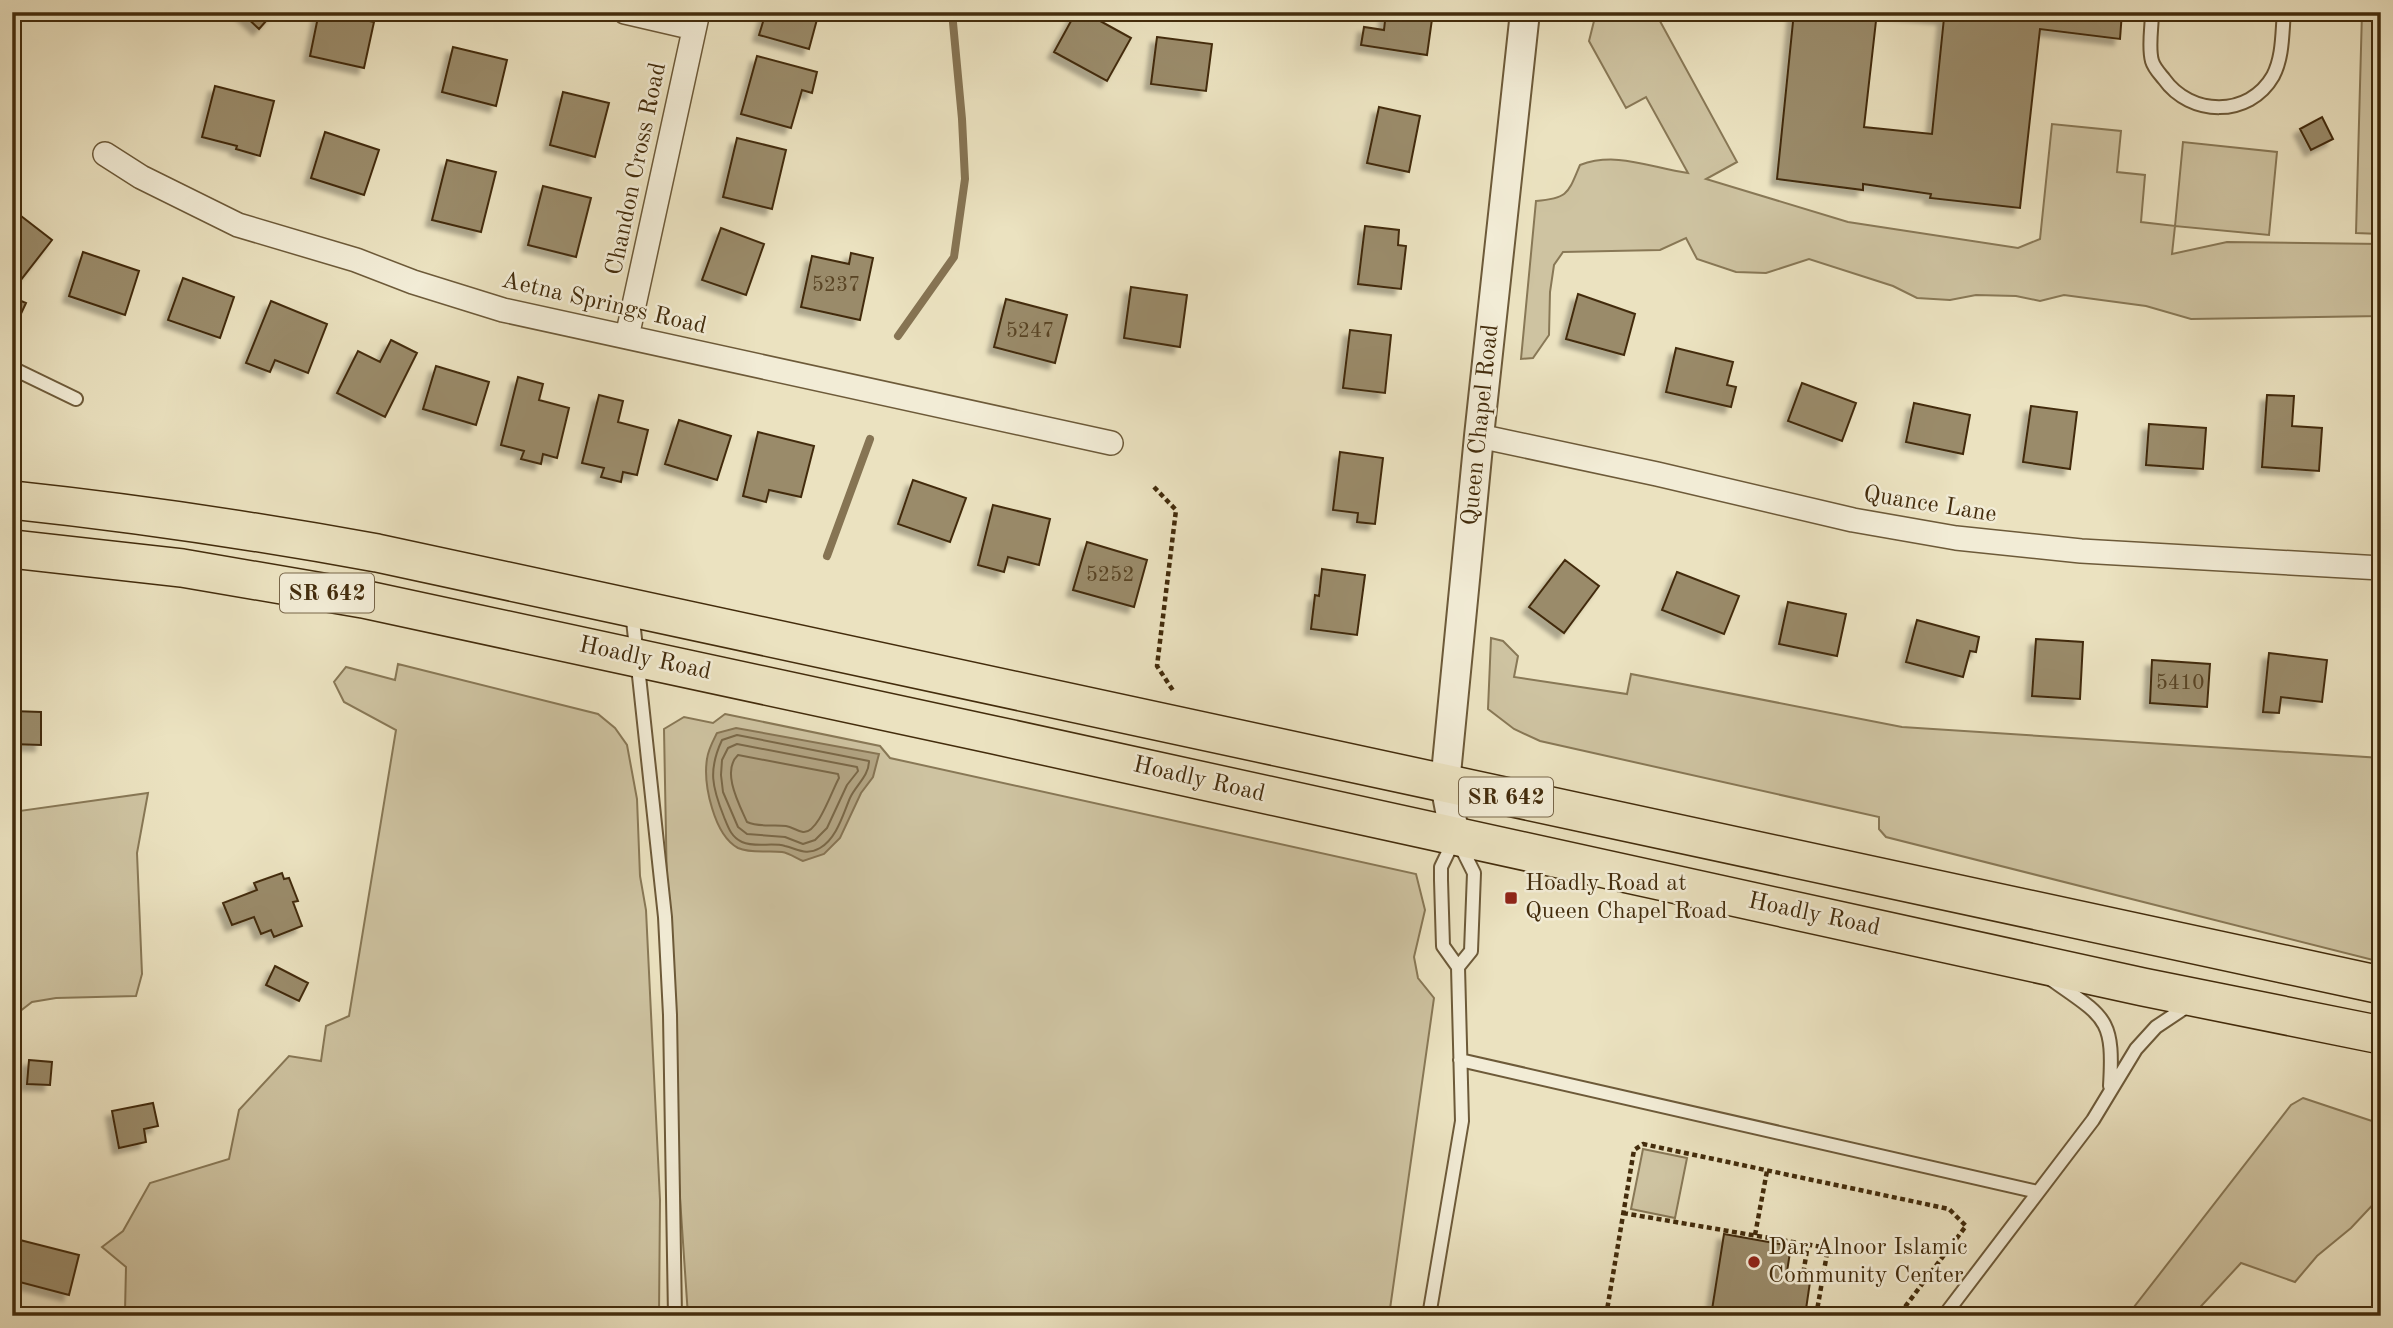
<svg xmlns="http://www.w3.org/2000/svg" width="2393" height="1328" font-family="'Old Standard TT',serif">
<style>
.green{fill:#cec3a1;stroke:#887856;stroke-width:2}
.water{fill:#b2a483;stroke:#867453;stroke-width:2}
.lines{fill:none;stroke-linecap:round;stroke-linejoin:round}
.shore{stroke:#7a6848;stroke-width:2}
.stream{stroke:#867453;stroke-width:8}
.building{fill:#9a8b6a;stroke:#432c0c;stroke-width:2;filter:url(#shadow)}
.service-casing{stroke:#6d5a39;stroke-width:16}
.minor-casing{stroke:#6d5a39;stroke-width:26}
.tertiary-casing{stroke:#6d5a39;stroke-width:32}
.primary-casing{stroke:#432c0c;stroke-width:40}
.path{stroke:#432c0c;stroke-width:4.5;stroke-dasharray:5 3.5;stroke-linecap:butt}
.service{stroke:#f2ecd6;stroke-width:12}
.minor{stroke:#f2ecd6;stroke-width:23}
.tertiary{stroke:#f2ecd6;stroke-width:28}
.primary{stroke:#ebe2c0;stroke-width:37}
.poi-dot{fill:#8f2418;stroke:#f2ecd6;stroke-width:2.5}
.labels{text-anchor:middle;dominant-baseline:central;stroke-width:5;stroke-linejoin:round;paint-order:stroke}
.number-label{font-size:21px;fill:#594424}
.shield{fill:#f2ecd6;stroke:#786649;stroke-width:2}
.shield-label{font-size:23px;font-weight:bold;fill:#432c0c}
.street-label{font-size:24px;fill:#432c0c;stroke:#f2ecd6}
.poi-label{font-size:24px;fill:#432c0c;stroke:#f2ecd6;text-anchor:start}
</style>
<defs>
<filter id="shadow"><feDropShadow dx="-6" dy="6" stdDeviation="2" flood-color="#0004"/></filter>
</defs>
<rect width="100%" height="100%" fill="#ebe2c0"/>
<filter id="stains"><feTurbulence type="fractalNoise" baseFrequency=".00286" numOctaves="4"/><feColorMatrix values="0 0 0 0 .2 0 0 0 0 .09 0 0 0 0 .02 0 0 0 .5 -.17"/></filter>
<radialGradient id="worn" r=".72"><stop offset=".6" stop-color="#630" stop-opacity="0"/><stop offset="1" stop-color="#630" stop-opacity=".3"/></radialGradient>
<path class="green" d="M 1610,12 L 1655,12 L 1737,162 L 1706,179 L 1848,222 L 2018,248 L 2040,239 L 2052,124 L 2121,131 L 2117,172 L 2145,175 L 2141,222 L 2175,226 L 2183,142 L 2277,152 L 2269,235 L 2175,226 L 2172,254 L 2227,242 L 2381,244 L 2381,316 L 2191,319 L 2146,306 L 2064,295 L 2040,301 L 2016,296 L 1976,295 L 1950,300 L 1917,298 L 1893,286 L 1809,259 L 1766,273 L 1736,272 L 1697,259 L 1686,238 L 1660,250 L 1563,252 L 1554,265 L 1550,292 L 1549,335 L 1533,358 L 1521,359 L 1536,201 C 1569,198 1568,193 1580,165 C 1617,151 1651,168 1688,173 L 1646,97 L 1626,108 L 1589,41 L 1594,21 Z
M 2362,12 L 2381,12 L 2380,234 L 2356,233 Z
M 1491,638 L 1503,641 L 1518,656 L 1514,677 L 1627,694 L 1631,674 L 1902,727 L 2381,758 L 2381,962 L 1886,837 L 1879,829 L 1879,817 L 1540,741 L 1514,729 L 1488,709 Z
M 398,664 L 598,714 L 615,728 L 627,745 L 637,799 L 640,876 L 646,910 L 660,1200 L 659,1316 L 122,1316 L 125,1311 L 126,1267 L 102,1247 L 123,1231 L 150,1183 L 229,1159 L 239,1110 L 289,1056 L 321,1061 L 326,1026 L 349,1016 L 396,730 L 344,702 L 334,682 L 346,667 L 395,680 Z
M 725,714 L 880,746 L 890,758 L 1416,874 L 1425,910 L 1414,957 L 1418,978 L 1434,998 L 1389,1316 L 688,1316 L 670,1050 L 664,729 L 684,717 L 713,723 Z
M 148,793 L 137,853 L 142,974 L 136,996 L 56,998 L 32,1002 L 19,1012 L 12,1091 L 12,812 Z
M 2303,1098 L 2381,1124 L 2381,1196 L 2351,1228 L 2317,1256 L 2295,1282 L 2241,1263 L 2192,1316 L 2127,1316 L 2291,1105 Z
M 1643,1149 L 1687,1158 L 1675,1218 L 1631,1209 Z"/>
<path class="water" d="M 736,728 L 879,754 L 873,777 L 861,793 L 840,838 L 824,854 L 803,861 C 796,858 789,853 782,852 C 768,850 752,854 738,848 C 714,835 703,784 707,759 C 708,750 713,741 717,733 Z"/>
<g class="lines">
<path class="shore" d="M 737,735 L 869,761 C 869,776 856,785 850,798 C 843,814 837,838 820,848 C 806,856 798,849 785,846 C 772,842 756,848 742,842 C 731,837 728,827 724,817 C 712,787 708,770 722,740 Z
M 737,744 L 857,767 L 858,771 L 847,785 L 827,828 L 815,840 L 803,844 L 785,837 L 747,834 L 738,827 L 723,792 L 721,775 L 722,760 L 728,748 Z
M 738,755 L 838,774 L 839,778 C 832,790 818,834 803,832 C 797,831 792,827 786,826 C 773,824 760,828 747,822 C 739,804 721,771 738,755 Z"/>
<path class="stream" d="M 898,336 L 954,257 L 965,179 L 962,119 L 952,12
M 827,556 L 870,439"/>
</g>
<path class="building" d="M 241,12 L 274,12 L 259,29 Z
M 319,12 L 330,12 L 374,22 L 364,68 L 310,56 Z
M 766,12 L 819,12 L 809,49 L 759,35 Z
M 1076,12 L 1084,12 L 1131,38 L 1107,81 L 1054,52 Z
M 1386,12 L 1433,12 L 1427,55 L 1361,45 L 1364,27 L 1384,30 Z
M 1794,12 L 1877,12 L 1864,127 L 1932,134 L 1944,18 L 1886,12 L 2122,12 L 2120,39 L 2040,29 L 2020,208 L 1930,198 L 1931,194 L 1863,184 L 1863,190 L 1777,179 Z
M 1157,37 L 1212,44 L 1206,91 L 1151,84 Z
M 453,47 L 507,60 L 496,106 L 442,92 Z
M 757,56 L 817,72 L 812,93 L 802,90 L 791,128 L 741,114 Z
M 215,86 L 274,101 L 260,156 L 236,149 L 237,146 L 202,137 Z
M 563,92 L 609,103 L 595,157 L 550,145 Z
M 1379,107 L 1420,116 L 1409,172 L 1367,163 Z
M 2322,117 L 2333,139 L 2311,150 L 2300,129 Z
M 325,132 L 379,150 L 364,195 L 311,178 Z
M 737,138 L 786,150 L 772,209 L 723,197 Z
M 447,160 L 496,172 L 481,232 L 432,220 Z
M 543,186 L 591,198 L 576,257 L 528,245 Z
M 12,209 L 52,240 L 20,281 L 12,275 Z
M 1365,226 L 1399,230 L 1398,245 L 1406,246 L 1401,289 L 1358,284 Z
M 721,228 L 764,244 L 746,295 L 702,280 Z
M 83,252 L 139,271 L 125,315 L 69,296 Z
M 851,253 L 873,258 L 860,320 L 801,307 L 812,256 L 849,264 Z
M 183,278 L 234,297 L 220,338 L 168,320 Z
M 1131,287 L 1187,295 L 1180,347 L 1124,338 Z
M 1578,294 L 1635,314 L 1624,355 L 1566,339 Z
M 12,297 L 26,303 L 19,318 L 12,315 Z
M 1006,299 L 1067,315 L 1055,363 L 994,347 Z
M 271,301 L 327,324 L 308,373 L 275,360 L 270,372 L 246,363 Z
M 1350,330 L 1391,335 L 1385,393 L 1343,388 Z
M 391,340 L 417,353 L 385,417 L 337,393 L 358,351 L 380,362 Z
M 1676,348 L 1733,362 L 1727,385 L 1736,387 L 1731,407 L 1666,392 Z
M 436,366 L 489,382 L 476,425 L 423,409 Z
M 518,377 L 543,384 L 539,400 L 569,408 L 557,458 L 543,454 L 541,464 L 521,459 L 524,451 L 501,445 Z
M 1802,383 L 1856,403 L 1842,441 L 1788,421 Z
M 599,395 L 623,401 L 618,422 L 648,430 L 637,475 L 623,472 L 621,482 L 601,477 L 604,468 L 582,463 Z
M 2267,395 L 2294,396 L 2292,426 L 2322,428 L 2319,471 L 2262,467 Z
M 1914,403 L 1970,415 L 1963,454 L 1906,442 Z
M 2031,406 L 2077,412 L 2070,469 L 2023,462 Z
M 679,420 L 731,436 L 717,480 L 665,464 Z
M 2149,424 L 2206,428 L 2203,469 L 2146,465 Z
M 758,432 L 814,446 L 801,497 L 769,490 L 766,502 L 743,496 Z
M 1340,452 L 1383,458 L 1375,524 L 1357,522 L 1358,513 L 1333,510 Z
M 913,480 L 966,498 L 950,542 L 898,524 Z
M 993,505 L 1050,519 L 1039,565 L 1008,557 L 1004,572 L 978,565 Z
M 1087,542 L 1147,560 L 1134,607 L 1073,590 Z
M 1565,560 L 1599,586 L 1564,633 L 1529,607 Z
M 1322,569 L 1365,575 L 1357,635 L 1311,629 L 1315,595 L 1319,596 Z
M 1677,572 L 1739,596 L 1724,634 L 1662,610 Z
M 1788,602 L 1846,614 L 1837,656 L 1779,644 Z
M 1917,620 L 1979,637 L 1976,652 L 1970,651 L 1963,677 L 1906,662 Z
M 2036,639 L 2083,642 L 2080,699 L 2032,696 Z
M 2269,653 L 2327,660 L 2322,702 L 2281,697 L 2279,713 L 2263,712 Z
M 2152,660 L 2210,664 L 2207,707 L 2150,703 Z
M 12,711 L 41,712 L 41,745 L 12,744 Z
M 282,873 L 284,879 L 289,878 L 298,901 L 293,902 L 302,926 L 274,937 L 271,930 L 261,934 L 254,917 L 232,925 L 223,903 L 257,890 L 254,883 Z
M 275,966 L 308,983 L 299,1001 L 266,985 Z
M 29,1060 L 52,1062 L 50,1085 L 27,1084 Z
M 153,1103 L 158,1126 L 144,1129 L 146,1142 L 119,1148 L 112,1111 Z
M 1724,1234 L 1791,1246 L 1786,1278 L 1810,1282 L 1805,1316 L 1711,1316 Z
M 16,1239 L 79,1255 L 69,1295 L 12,1280 L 12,1254 Z"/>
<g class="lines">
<g class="service-casing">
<path id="service" d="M 2152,12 C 2152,27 2148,47 2152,61 C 2154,68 2160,74 2164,79 C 2190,116 2249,118 2273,76 C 2283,57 2282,34 2284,12
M 12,368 L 76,399
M 632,611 L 665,917 L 670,1015 L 675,1316
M 1458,967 L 1471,951 L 1474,873 L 1459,843
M 2052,980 C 2106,1018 2114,1018 2110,1086
M 1460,1060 L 2038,1192
M 1429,1316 L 1462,1121 L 1458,967 L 1443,946 L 1441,880 L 1441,867 L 1454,840
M 1944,1316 L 2093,1120 L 2136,1049 L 2156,1027 L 2189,1005"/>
</g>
<g class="minor-casing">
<path id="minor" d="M 625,12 L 694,28
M 105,154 L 141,177 L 238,225 L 356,260 L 413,282 L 503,310 L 1111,443
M 627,337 L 698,12
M 1479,436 L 1657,474 L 1853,520 L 1956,538 L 2081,551 L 2381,568"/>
</g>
<g class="tertiary-casing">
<path id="tertiary" d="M 1455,837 L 1445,784 L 1479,436 L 1525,12"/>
</g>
<g class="primary-casing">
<path id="primary" d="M 12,500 C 135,513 256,531 377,553 L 2381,985
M 12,549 L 182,568 L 363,599 L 994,735 L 2143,987 L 2381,1035"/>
</g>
<path class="path" d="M 1154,487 L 1176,510 L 1157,666 L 1174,692
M 1623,1213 L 1828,1248 L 1816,1316
M 1755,1235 L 1767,1171
M 1802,1281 L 1808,1244
M 1817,1312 L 1832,1316
M 1606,1316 L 1634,1150 L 1643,1144 L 1949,1209 L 1966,1226 L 1898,1316"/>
<use href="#service" class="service"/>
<use href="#minor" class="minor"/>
<use href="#tertiary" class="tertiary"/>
<use href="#primary" class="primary"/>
</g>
<g class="poi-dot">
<rect x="1504" y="891" width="14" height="14" rx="3.5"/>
<circle cx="1754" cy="1262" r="7"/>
</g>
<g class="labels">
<g class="number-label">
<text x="836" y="285">5237</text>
<text x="1030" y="331">5247</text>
<text x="1110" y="575">5252</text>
<text x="2180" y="683">5410</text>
</g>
<g class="shield">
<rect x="280" y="573.5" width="94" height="39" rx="5"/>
<rect x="1459" y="777.5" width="94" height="39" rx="5"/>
</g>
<g class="shield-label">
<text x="327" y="593">SR 642</text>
<text x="1506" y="797">SR 642</text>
</g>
<g class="street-label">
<text transform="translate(637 169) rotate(-78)">Chandon Cross Road</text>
<text transform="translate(604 304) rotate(13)">Aetna Springs Road</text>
<text transform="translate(1481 425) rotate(-84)">Queen Chapel Road</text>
<text transform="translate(1930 505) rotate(9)">Quance Lane</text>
<text transform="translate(645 659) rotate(12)">Hoadly Road</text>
<text transform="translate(1199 780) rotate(13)">Hoadly Road</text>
<text transform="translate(1814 915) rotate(12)">Hoadly Road</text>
</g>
<g class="poi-label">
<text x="1525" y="884">Hoadly Road at<tspan x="1525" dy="28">Queen Chapel Road</tspan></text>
<text x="1768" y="1248">Dar Alnoor Islamic<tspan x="1768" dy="28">Community Center</tspan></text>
</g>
</g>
<rect width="2393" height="1328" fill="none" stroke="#ebe2c0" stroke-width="42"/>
<rect x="14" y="14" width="2365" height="1300" fill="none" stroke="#432c0c" stroke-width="3.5"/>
<rect x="21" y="21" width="2351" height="1286" fill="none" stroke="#432c0c" stroke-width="2"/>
<rect width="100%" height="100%" filter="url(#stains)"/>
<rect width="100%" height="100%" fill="url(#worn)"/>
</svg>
